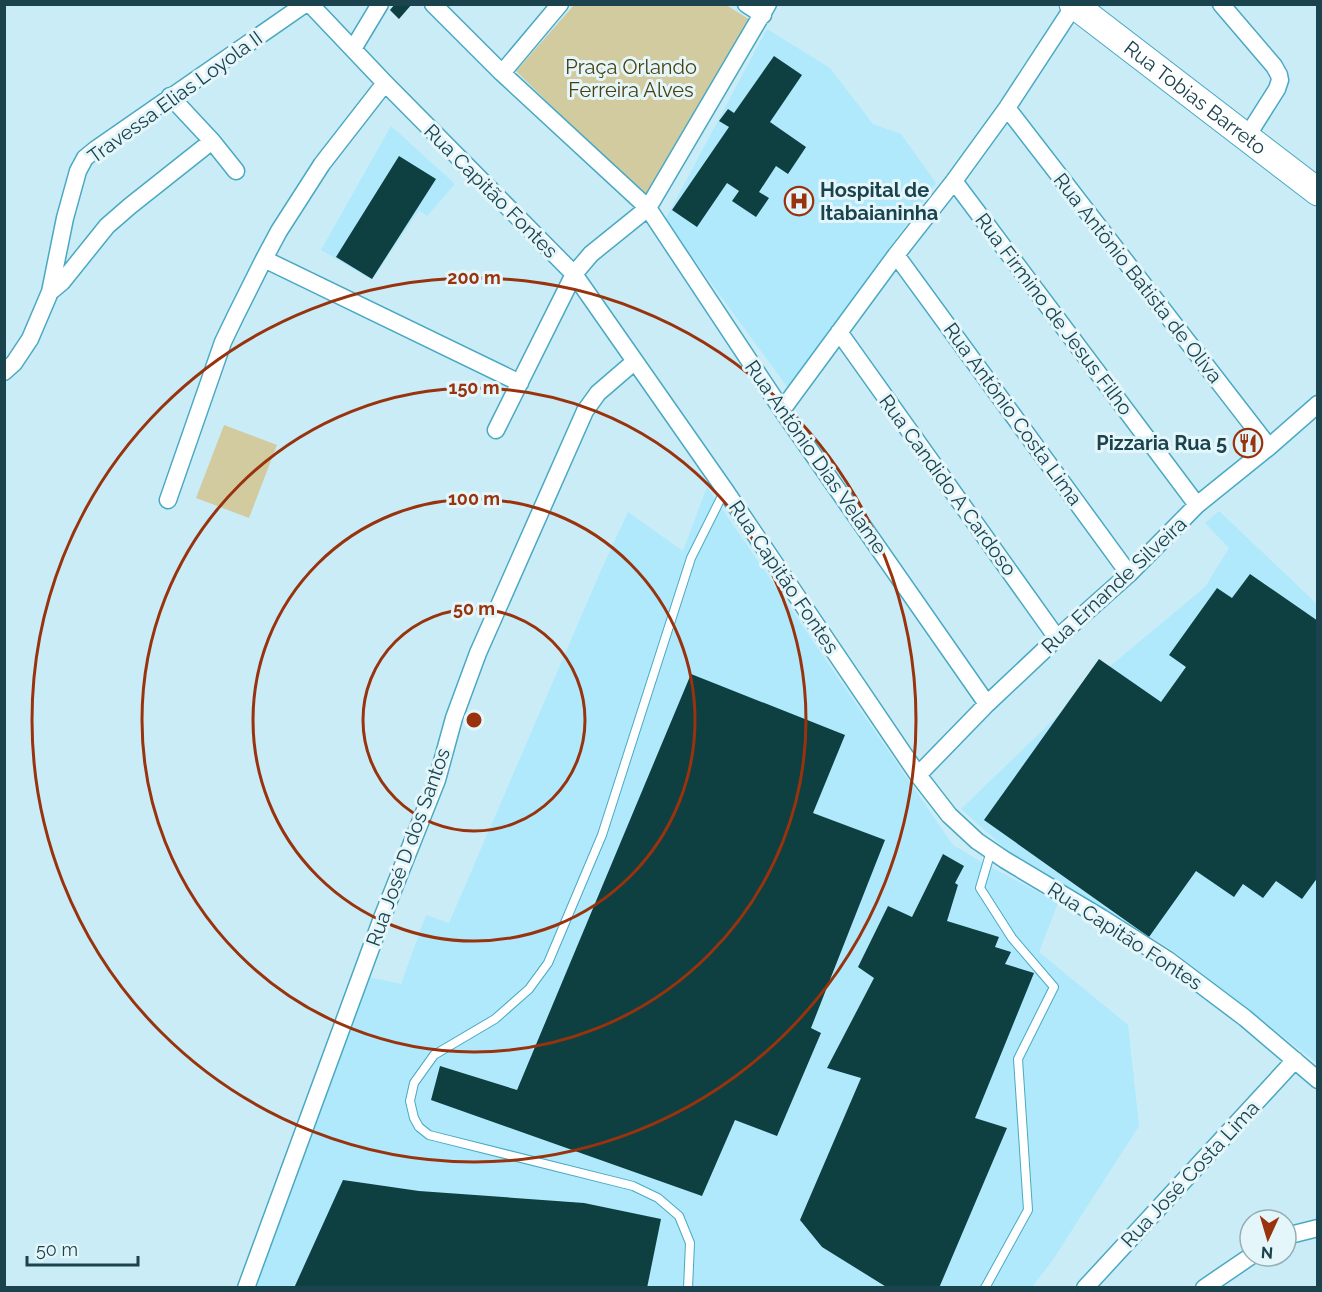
<svg xmlns="http://www.w3.org/2000/svg" width="1322" height="1292" font-family="Raleway,sans-serif">
<style>
.built{fill:#afe9fb}
.green{fill:#d3cba0}
.building{fill:#0e3f41}
.lines{fill:none;stroke-linecap:round;stroke-linejoin:round}
.service-casing{stroke:#49a9c3;stroke-width:10}
.minor-casing{stroke:#49a9c3;stroke-width:19}
.primary-casing{stroke:#49a9c3;stroke-width:29}
.service{stroke:#fff;stroke-width:8}
.minor{stroke:#fff;stroke-width:16}
.primary{stroke:#fff;stroke-width:27}
.ring{fill:none;stroke:#99330d;stroke-width:3}
.labels{text-anchor:middle;dominant-baseline:central;stroke-width:6;stroke-linejoin:round;paint-order:stroke}
.park-label{font-size:20px;fill:#4a400d;stroke:#e5f6fb}
.street-label{font-size:20px;fill:#1b434e;stroke:#e5f6fb}
.poi-label{font-size:20px;font-weight:bold;fill:#1b434e;stroke:#e5f6fb;text-anchor:start}
.centre{fill:#99330d;stroke:#e5f6fb;stroke-width:3}
.ring-label{font-size:18px;text-anchor:middle;font-weight:bold;fill:#99330d;stroke:#e5f6fb;stroke-width:6;stroke-linejoin:round;paint-order:stroke}
</style>
<rect width="100%" height="100%" fill="#caecf7"/>
<path class="built" d="M 767,29 L 830,68 L 873,124 L 901,134 L 936,183 L 788,388 L 665,220 Z
M 391,126 L 455,184 L 427,216 L 419,210 L 372,280 L 321,250 Z
M 707,487 L 953,845 L 987,865 L 1058,903 L 1039,952 L 1128,1025 L 1139,1126 L 1052,1261 L 1032,1287 L 256,1288 L 368,977 L 401,984 L 426,915 L 449,923 L 602,568 L 628,512 L 683,551 Z
M 1219,511 L 1317,604 L 1317,1063 L 1172,950 L 1007,850 L 961,809 L 1103,672 L 1205,587 L 1229,548 L 1205,523 Z"/>
<path class="green" d="M 574,5 L 726,5 L 752,21 L 646,199 L 516,71 Z
M 224,425 L 277,445 L 249,518 L 196,498 Z"/>
<path class="building" d="M 395,4 L 412,4 L 399,19 L 390,10 Z
M 774,56 L 802,75 L 770,122 L 806,147 L 788,174 L 776,166 L 759,192 L 769,198 L 756,217 L 732,201 L 739,191 L 727,183 L 697,227 L 672,210 L 729,127 L 719,121 L 728,109 L 734,113 Z
M 399,156 L 436,179 L 372,279 L 336,257 Z
M 1250,574 L 1318,621 L 1318,877 L 1302,899 L 1276,881 L 1263,898 L 1243,884 L 1234,897 L 1196,871 L 1149,937 L 984,820 L 1099,659 L 1161,702 L 1186,667 L 1169,655 L 1217,588 L 1232,598 Z
M 691,674 L 845,735 L 813,813 L 885,840 L 811,1028 L 821,1033 L 777,1136 L 735,1120 L 702,1196 L 431,1100 L 440,1066 L 517,1090 Z
M 943,854 L 964,866 L 955,883 L 958,885 L 947,921 L 999,937 L 995,947 L 1011,952 L 1005,964 L 1034,973 L 975,1118 L 1007,1128 L 939,1288 L 888,1288 L 822,1247 L 800,1220 L 861,1078 L 827,1068 L 874,978 L 858,967 L 888,906 L 912,917 Z
M 343,1180 L 419,1191 L 584,1203 L 661,1219 L 647,1288 L 294,1288 Z"/>
<g class="lines">
<g class="service-casing">
<path id="service" d="M 688,1288 L 690,1243 L 679,1216 L 658,1198 L 633,1186 L 429,1135 L 419,1127 L 414,1118 L 410,1101 L 414,1083 L 434,1055 L 495,1019 L 529,989 L 548,963 L 602,835 L 691,558 L 725,490
M 985,1288 L 1028,1210 L 1018,1059 L 1054,987 L 1012,938 L 980,888 L 991,851"/>
</g>
<g class="minor-casing">
<path id="minor" d="M 310,4 L 385,83 L 574,274 L 725,490 L 918,775 L 949,815 L 977,841 L 1005,860 L 1102,918 L 1168,960 L 1245,1018 L 1318,1080
M 433,4 L 502,73 L 648,208 L 782,410 L 987,704
M 746,4 L 763,15
M 1221,4 L 1274,66 L 1279,75 L 1280,80 L 1277,89 L 1246,138
M 353,49 L 380,4
M 502,73 L 560,4
M 170,96 L 212,141 L 236,171
M 1007,108 L 1269,447
M 954,181 L 1197,505
M 896,255 L 1129,574
M 264,259 L 520,383
M 50,292 L 62,282 L 107,226 L 130,206 L 212,141
M 839,332 L 1057,638
M 4,372 L 14,363 L 30,339 L 50,292 L 65,218 L 78,171 L 85,158 L 96,149 L 305,4
M 782,410 L 896,255 L 954,181 L 1007,108 L 1075,4
M 496,430 L 574,274 L 591,254 L 648,208 L 768,4
M 168,500 L 223,342 L 236,315 L 264,259 L 279,231 L 322,164 L 385,83
M 918,775 L 987,704 L 1057,638 L 1129,574 L 1197,505 L 1269,447 L 1318,404
M 1286,1236 L 1318,1228
M 246,1288 L 382,918 L 437,780 L 454,718 L 478,653 L 585,411 L 598,393 L 634,362
M 1085,1288 L 1295,1060
M 1204,1288 L 1251,1256"/>
</g>
<g class="primary-casing">
<g id="primary">
<path id="s1" d="M 1073,4 L 1318,192"/>
</g>
</g>
<use href="#service" class="service"/>
<use href="#minor" class="minor"/>
<use href="#primary" class="primary"/>
</g>
<g class="ring">
<circle cx="474" cy="720" r="111"/>
<circle cx="474" cy="720" r="221"/>
<circle cx="474" cy="720" r="332"/>
<circle cx="474" cy="720" r="442"/>
</g>
<defs>
<g id="hospital-ring" transform="scale(1.5)"><circle r="9.5" fill="#e5f6fb" stroke="#99330d" stroke-width="1.5"/><path d="M-5-5h3v3.5h4V-5h3V5h-3V1.5h-4V5h-3Z" fill="#99330d"/></g>
<g id="restaurant-ring" transform="scale(1.5)"><circle r="9.5" fill="#e5f6fb" stroke="#99330d" stroke-width="1.5"/><path d="M-5-6h1v4h1v-4h1v4h1v-4h1v5L-1.5 .5V6h-2V.5L-5-1ZM5-6V6H3V1.5H1.5Q1.5-4 5-6Z" fill="#99330d"/></g>
</defs>
<g fill-rule="evenodd">
<use href="#hospital-ring" x="799" y="201"/>
<use href="#restaurant-ring" x="1248" y="443"/>
</g>
<g class="labels">
<g class="park-label">
<text x="631" y="67">Praça Orlando<tspan x="631" dy="23">Ferreira Alves</tspan></text>
</g>
<g class="street-label">
<text transform="translate(175 97) rotate(-36)">Travessa Elias Loyola II</text>
<text stroke="none"><textPath href="#s1" startOffset="154">Rua Tobias Barreto</textPath></text>
<text transform="translate(491 191) rotate(45)">Rua Capitão Fontes</text>
<text transform="translate(1138 278) rotate(52)">Rua Antônio Batista de Oliva</text>
<text transform="translate(1054 314) rotate(53)">Rua Firmino de Jesus Filho</text>
<text transform="translate(1013 414) rotate(54)">Rua Antônio Costa Lima</text>
<text transform="translate(816 457) rotate(55)">Rua Antônio Dias Velame</text>
<text transform="translate(948 485) rotate(54)">Rua Candido A Cardoso</text>
<text transform="translate(784 577) rotate(56)">Rua Capitão Fontes</text>
<text transform="translate(1114 585) rotate(-43)">Rua Ernande Silveira</text>
<text transform="translate(408 847) rotate(-70)">Rua José D dos Santos</text>
<text transform="translate(1125 936) rotate(33)">Rua Capitão Fontes</text>
<text transform="translate(1190 1174) rotate(-47)">Rua José Costa Lima</text>
</g>
<g class="poi-label">
<text x="820" y="190">Hospital de<tspan x="820" dy="23">Itabaianinha</tspan></text>
<text x="1227" y="443" text-anchor="end">Pizzaria Rua 5</text>
</g>
</g>
<circle cx="474" cy="720" r="9" class="centre"/>
<g class="ring-label">
<text x="474" y="284">200 m</text>
<text x="474" y="394">150 m</text>
<text x="474" y="505">100 m</text>
<text x="474" y="615">50 m</text>
</g>
<rect width="1322" height="1292" fill="none" stroke="#1b434e" stroke-width="12"/>
<g transform="translate(1268 1238) rotate(184)"><circle r="28" fill="#e5f6fb" stroke="#94aeb6" stroke-width="1.5"/>
<path d="M0-4.5L10 22L0 15L-10 22Z" fill="#99330d"/>
<text y="-9" font-size="16" font-weight="bold" text-anchor="middle" fill="#1b434e">N</text>
</g>
<path d="M27 1256v9h111v-9" fill="none" stroke="#1b434e" stroke-width="3"/>
<text x="36" y="1256" font-size="18" fill="#1b434e" stroke="#e5f6fb" stroke-width="4.5" paint-order="stroke">50 m</text>
</svg>
